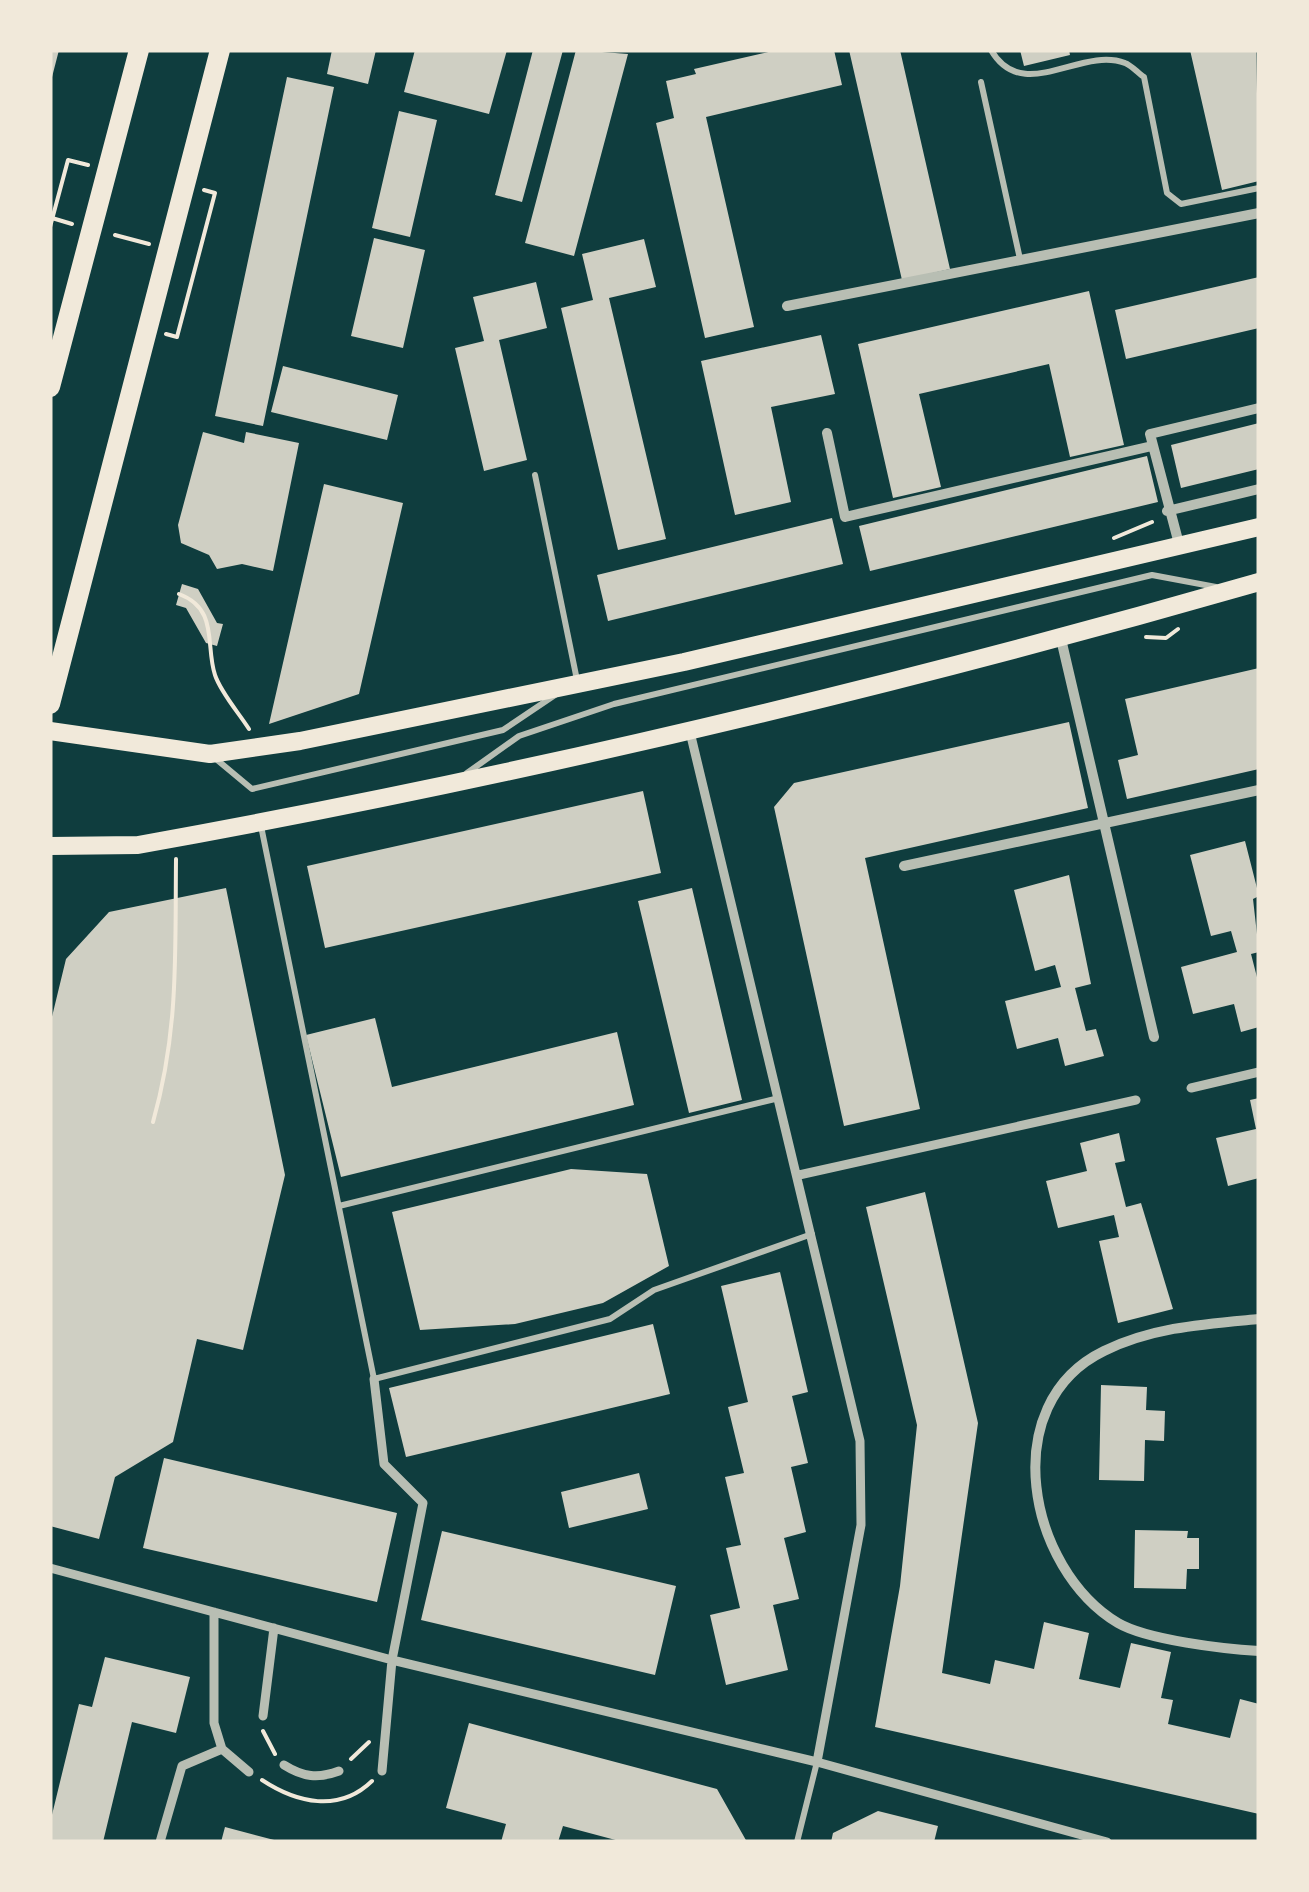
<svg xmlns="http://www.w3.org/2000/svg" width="1309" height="1892" font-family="Jost,sans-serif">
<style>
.building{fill:#cfcfc3}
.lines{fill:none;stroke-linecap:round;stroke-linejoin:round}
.path{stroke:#f1e9da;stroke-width:4}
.service{stroke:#b8beb3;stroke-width:6}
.pedestrian{stroke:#b8beb3;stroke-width:9}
.minor{stroke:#b8beb3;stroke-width:10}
.secondary{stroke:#f1e9da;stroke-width:18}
.primary{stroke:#f1e9da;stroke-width:20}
</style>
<rect width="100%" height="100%" fill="#0f3d3e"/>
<path class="building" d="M 50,50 L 59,50 L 51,81 L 50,81 Z
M 332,50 L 376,50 L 368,84 L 327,74 Z
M 415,50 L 507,50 L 489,114 L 404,92 Z
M 533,50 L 563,50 L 522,202 L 495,195 Z
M 576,50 L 628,54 L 574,256 L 525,243 Z
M 777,50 L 834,50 L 842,85 L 706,117 L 754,327 L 705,338 L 656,123 L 674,118 L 666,81 L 696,74 L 694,69 Z
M 849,50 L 900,50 L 950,269 L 902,280 Z
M 1020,50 L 1069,50 L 1070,55 L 1024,66 Z
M 1190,50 L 1256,50 L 1259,181 L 1222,190 Z
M 287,77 L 334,87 L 263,426 L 215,416 Z
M 399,111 L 437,120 L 410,237 L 372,228 Z
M 374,238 L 425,250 L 403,348 L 351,336 Z
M 644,239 L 656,287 L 609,298 L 666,539 L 618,550 L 561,308 L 593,300 L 582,254 Z
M 1259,277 L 1259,328 L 1126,359 L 1115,310 Z
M 536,282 L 547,328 L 499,340 L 527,460 L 484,471 L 455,348 L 484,341 L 473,297 Z
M 1089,291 L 1124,445 L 1070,457 L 1049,364 L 919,394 L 941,487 L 893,498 L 858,344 Z
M 821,335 L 835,394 L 771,407 L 791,502 L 735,515 L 701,361 Z
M 283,366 L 398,395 L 387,440 L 271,412 Z
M 1259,423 L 1259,469 L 1181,488 L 1171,445 Z
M 203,432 L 244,443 L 246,432 L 299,443 L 273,571 L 242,564 L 217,569 L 209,555 L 181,543 L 178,525 Z
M 1147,456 L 1158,502 L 870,571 L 859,526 Z
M 324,484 L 403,503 L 359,694 L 269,724 Z
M 832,518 L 843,564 L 608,621 L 597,575 Z
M 182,584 L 198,589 L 217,623 L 223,624 L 217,646 L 206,643 L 186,608 L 176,605 Z
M 1259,668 L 1259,769 L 1127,799 L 1118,760 L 1138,755 L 1125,699 Z
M 1069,722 L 1088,808 L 865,858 L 920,1109 L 844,1126 L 774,807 L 794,783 Z
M 643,791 L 661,873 L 325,948 L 307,866 Z
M 1245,841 L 1259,896 L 1253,899 L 1259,952 L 1251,954 L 1259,985 L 1259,1027 L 1241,1032 L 1234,1004 L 1193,1014 L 1181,967 L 1237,952 L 1231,931 L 1211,936 L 1190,855 Z
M 1069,875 L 1091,984 L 1075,988 L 1086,1031 L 1096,1029 L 1104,1056 L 1065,1066 L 1058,1038 L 1017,1049 L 1005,1001 L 1061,987 L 1055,965 L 1035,971 L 1014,890 Z
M 226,888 L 285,1175 L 243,1350 L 197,1339 L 173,1442 L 115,1477 L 99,1539 L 50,1526 L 50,1025 L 66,959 L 109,912 Z
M 692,888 L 742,1100 L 689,1113 L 638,901 Z
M 375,1018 L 392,1087 L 617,1032 L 634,1105 L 341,1177 L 306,1035 Z
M 1259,1098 L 1259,1178 L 1228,1186 L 1216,1138 L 1256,1129 L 1250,1100 Z
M 1119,1133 L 1125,1161 L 1115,1163 L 1126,1207 L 1141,1203 L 1173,1309 L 1118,1323 L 1099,1241 L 1119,1237 L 1114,1215 L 1058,1228 L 1046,1181 L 1087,1171 L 1080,1143 Z
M 571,1169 L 647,1174 L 669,1266 L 603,1303 L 515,1324 L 420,1330 L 392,1212 Z
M 925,1192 L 978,1423 L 942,1673 L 990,1684 L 995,1660 L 1034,1669 L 1044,1622 L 1089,1633 L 1079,1679 L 1120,1688 L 1131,1643 L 1171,1652 L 1161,1698 L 1173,1700 L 1168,1724 L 1230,1738 L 1240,1699 L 1259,1704 L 1259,1814 L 875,1727 L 900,1586 L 917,1425 L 866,1207 Z
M 780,1272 L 808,1392 L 792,1396 L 808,1463 L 791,1467 L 806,1532 L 784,1538 L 799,1599 L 773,1605 L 788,1670 L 726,1685 L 710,1615 L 740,1608 L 726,1548 L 741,1545 L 725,1477 L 744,1473 L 728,1407 L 748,1402 L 721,1286 Z
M 653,1324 L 670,1394 L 406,1457 L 389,1388 Z
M 1101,1385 L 1147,1387 L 1146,1410 L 1165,1411 L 1164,1441 L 1145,1440 L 1144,1481 L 1099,1480 Z
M 164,1458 L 397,1513 L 377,1602 L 143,1548 Z
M 639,1473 L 648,1509 L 569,1528 L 561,1492 Z
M 1135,1530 L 1188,1531 L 1187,1538 L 1199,1538 L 1199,1569 L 1187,1569 L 1186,1589 L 1134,1588 Z
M 442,1531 L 676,1586 L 655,1675 L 421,1620 Z
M 105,1657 L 190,1677 L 176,1733 L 132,1722 L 103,1842 L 50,1842 L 50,1823 L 79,1704 L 92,1707 Z
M 469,1723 L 717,1789 L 747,1842 L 623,1842 L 563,1826 L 558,1842 L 501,1842 L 506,1824 L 446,1808 Z
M 878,1811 L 938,1826 L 934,1842 L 831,1842 L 833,1833 Z
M 225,1827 L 278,1841 L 278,1842 L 221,1842 Z"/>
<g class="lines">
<path class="path" d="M 52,218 L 72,224
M 50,227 L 68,160 L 88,165
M 115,235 L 149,244
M 166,334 L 177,337 L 215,193 L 204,190
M 1114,538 L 1152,522
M 179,594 C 219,609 205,645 215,675 C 221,693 239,713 249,729
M 1146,637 L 1166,638 L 1178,629
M 153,1122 C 179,1030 175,954 176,859
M 263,1731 L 275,1754
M 351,1759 L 369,1742
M 262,1780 C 297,1803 339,1813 372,1781"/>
<path class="service" d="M 991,50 C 1023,105 1080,46 1125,63 C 1131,65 1138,73 1144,77 L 1167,193 L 1181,204 L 1259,188
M 981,82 L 1020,259
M 535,475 L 577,680
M 216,759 L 252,789 L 503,730 L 555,695
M 467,773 L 519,736 L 614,704 L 1152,575 L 1216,587
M 261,826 L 374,1379 L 610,1319 L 654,1290 L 812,1234
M 339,1206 L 779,1098
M 797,1842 L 817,1762"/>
<path class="pedestrian" d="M 690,732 L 860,1441 L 861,1525 L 817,1762
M 1191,1088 L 1259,1072
M 799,1175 L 1136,1100
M 374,1379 L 384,1464 L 423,1503 L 392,1660 L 382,1771
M 50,1568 L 392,1660 L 817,1762 L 1107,1842
M 214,1612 L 214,1723 L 222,1749 L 249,1772
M 263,1716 L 274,1628
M 284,1765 C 303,1777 318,1779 339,1771
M 160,1842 L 182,1766 L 222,1749"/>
<path class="minor" d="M 787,306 L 1259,213
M 827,433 L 845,517 L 1152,446
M 1167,511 L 1259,489
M 1179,544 L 1150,434 L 1259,408
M 1061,639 L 1154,1037
M 904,866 L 1259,790
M 1259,1319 C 1205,1324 1153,1327 1104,1351 C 995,1404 1028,1569 1118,1623 C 1147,1640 1224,1649 1259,1651"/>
<path class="secondary" d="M 50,731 L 210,754 L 300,741 L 684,662 L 1259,527
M 50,846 L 138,845 C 516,777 890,688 1259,582"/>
<path class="primary" d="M 50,387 L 139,50
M 50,704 L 220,50"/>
</g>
<rect width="1309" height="1892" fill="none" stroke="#f1e9da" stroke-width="105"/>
</svg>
